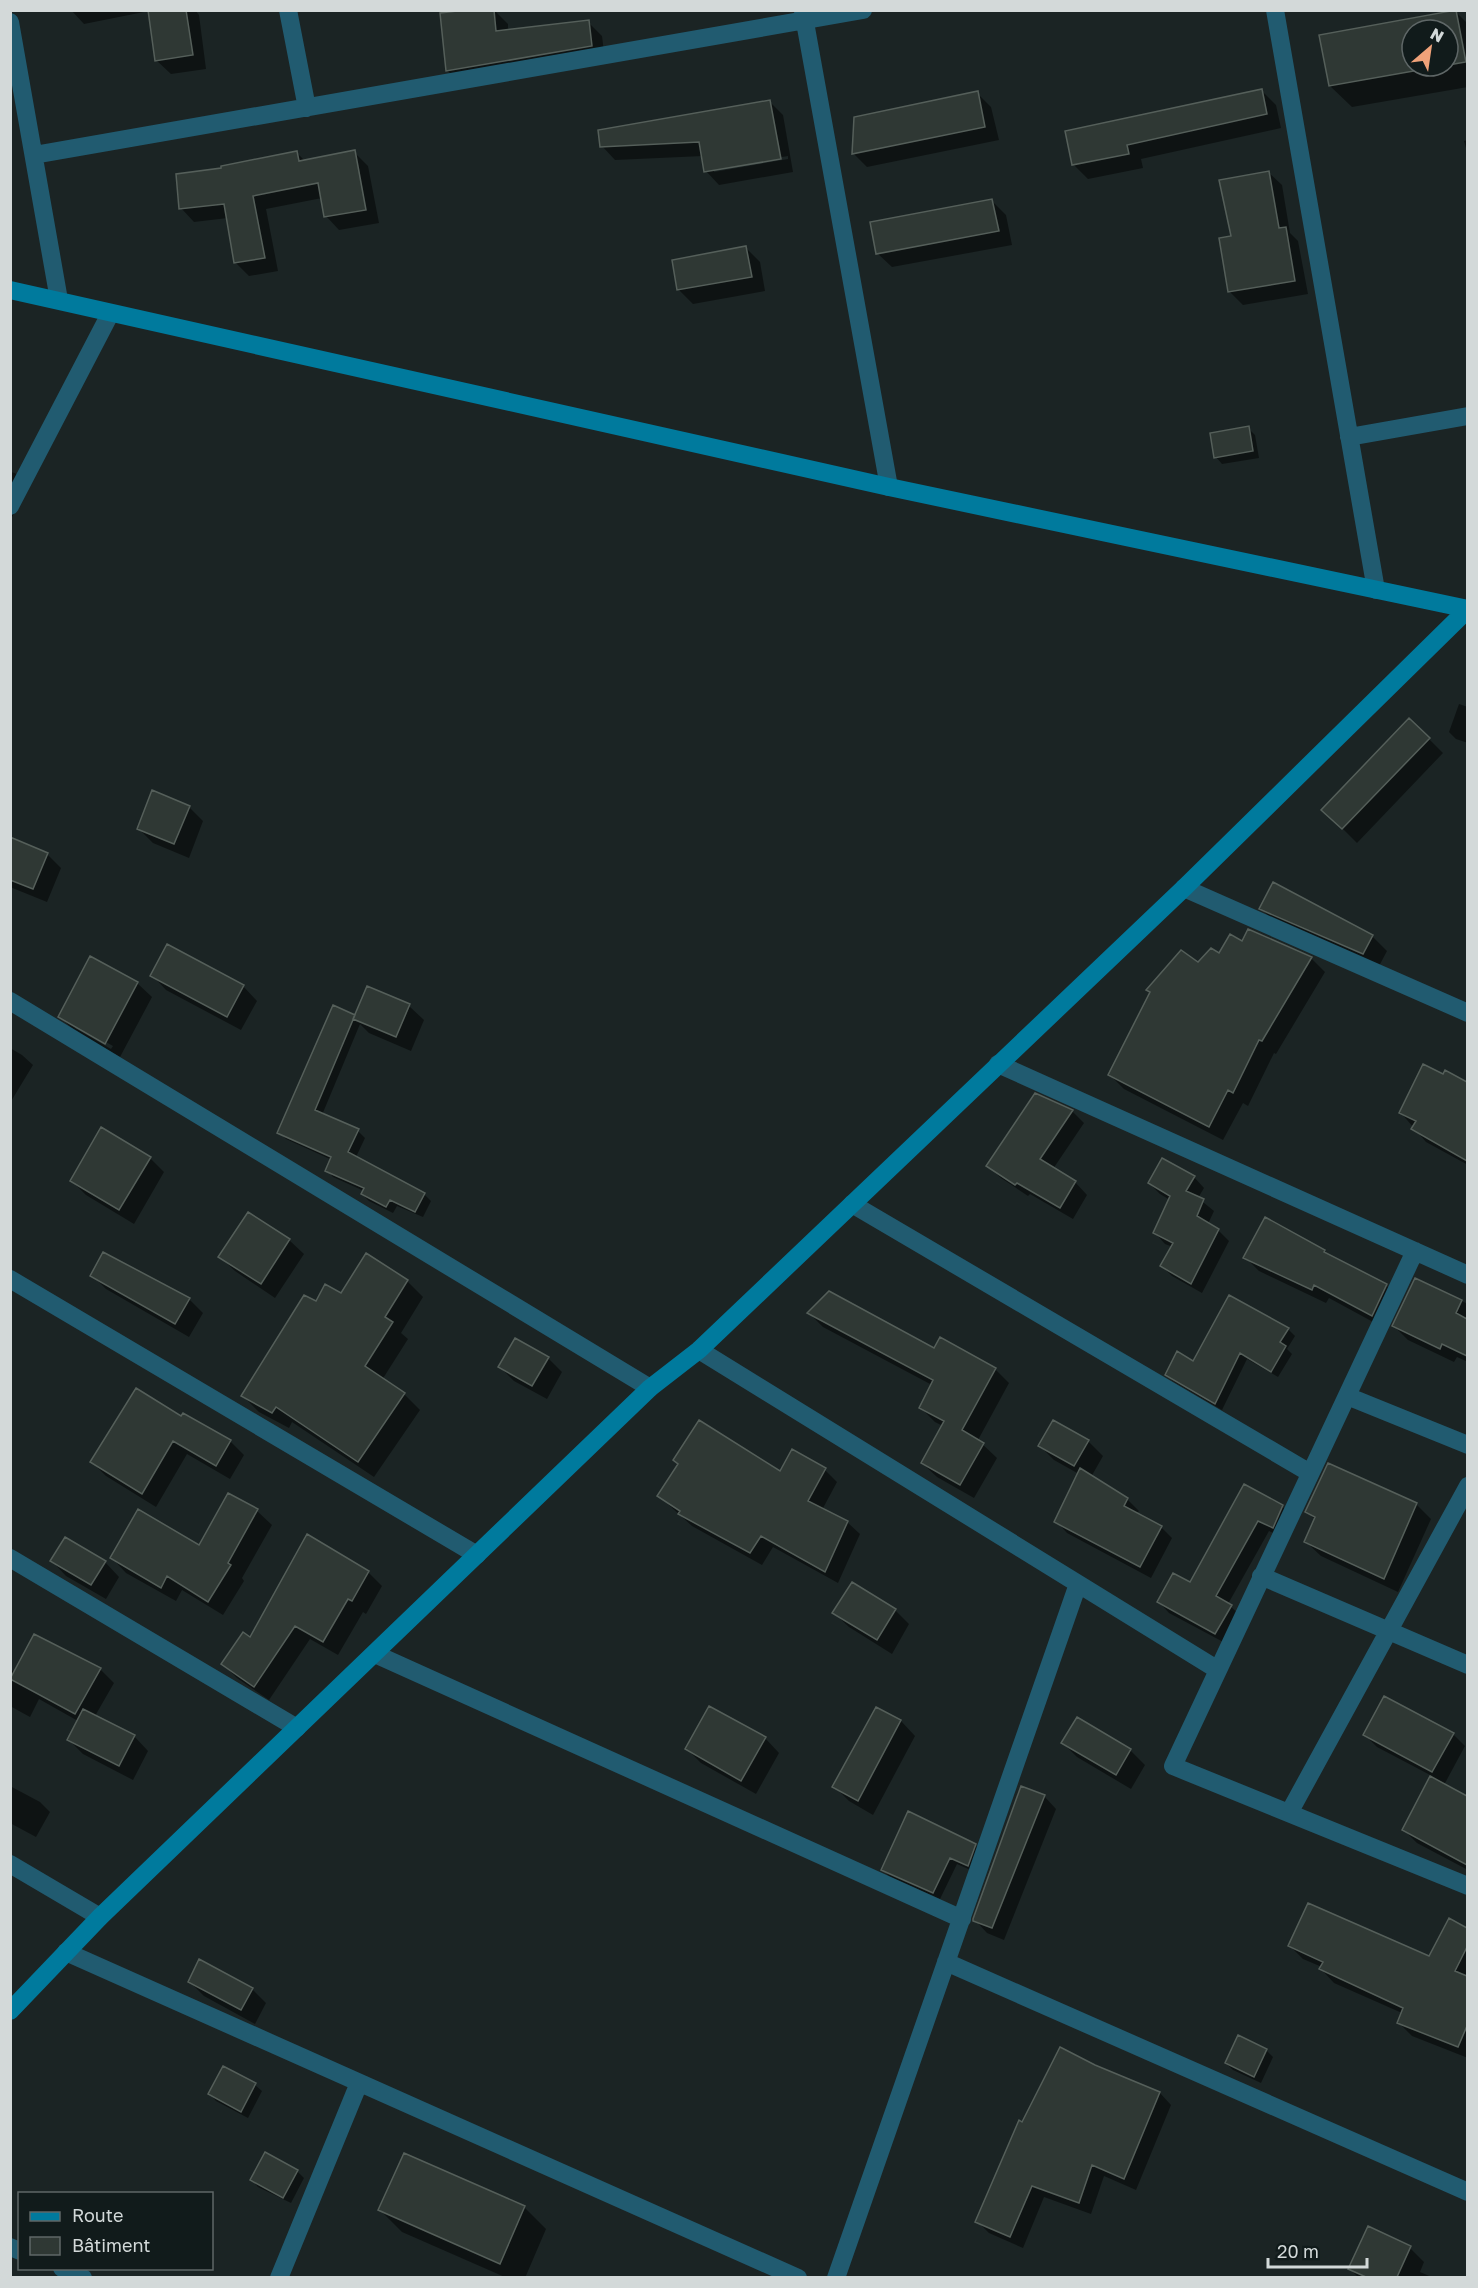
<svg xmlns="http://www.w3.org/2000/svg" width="1478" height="2288" font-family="'Golos Text',sans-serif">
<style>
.shadow{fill:#0007;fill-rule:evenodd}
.building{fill:#2f3834;stroke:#555f5a;stroke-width:1.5}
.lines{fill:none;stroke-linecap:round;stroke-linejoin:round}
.street{stroke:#215b70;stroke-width:18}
.secondary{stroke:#007a9d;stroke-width:18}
</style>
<rect width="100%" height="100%" fill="#1b2424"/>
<path class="shadow" d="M 71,10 L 195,10 L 199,15 L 206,69 L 171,74 L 156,60 L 149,11 L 84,24 Z
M 494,10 L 508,24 L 508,31 L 588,22 L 602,36 L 605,60 L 461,85 L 447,70 Z
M 1456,12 L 1468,24 L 1468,87 L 1352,107 L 1330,86 L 1320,36 ZM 1412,30 L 1448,30 L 1448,66 L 1412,66 Z
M 1261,90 L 1276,105 L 1281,128 L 1141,159 L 1143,168 L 1088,179 L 1074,165 Z
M 977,93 L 991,107 L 999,140 L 867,167 L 854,154 Z
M 770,102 L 783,115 L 793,172 L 719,185 L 706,171 L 703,156 L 615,160 L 602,146 ZM 788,156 L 788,159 L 714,172 L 714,169 Z
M 1468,140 L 1468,155 L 1464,141 Z
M 354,152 L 368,166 L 379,223 L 339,230 L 326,216 L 322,198 L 266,209 L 278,271 L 249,276 L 235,262 L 228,218 L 194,222 L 181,208 L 223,170 L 297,153 L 305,161 Z
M 1268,172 L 1282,185 L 1290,233 L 1298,241 L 1308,294 L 1243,305 L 1230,292 L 1220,240 L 1233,237 Z
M 992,201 L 1006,215 L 1012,245 L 892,267 L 877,253 Z
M 746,248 L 760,262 L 765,291 L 693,304 L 679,290 Z
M 1248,428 L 1255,435 L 1259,458 L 1222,464 L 1216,457 Z
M 10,472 L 15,473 L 28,486 L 11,519 Z
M 1459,704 L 1468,707 L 1468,743 L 1456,739 L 1449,732 Z
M 1429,739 L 1443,753 L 1357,843 L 1338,824 Z
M 189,807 L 203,821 L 189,858 L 153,843 L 139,829 Z
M 10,839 L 47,854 L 61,868 L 47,902 L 10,887 Z
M 1274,884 L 1372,936 L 1387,951 L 1378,968 L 1275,923 L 1261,908 Z
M 1242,943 L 1311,958 L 1325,972 L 1276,1054 L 1274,1053 L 1248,1106 L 1243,1103 L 1223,1140 L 1124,1089 L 1110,1075 L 1151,993 L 1198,964 Z
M 152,975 L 243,986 L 257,1001 L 241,1030 L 166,990 Z
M 137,983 L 152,997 L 120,1057 L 75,1031 L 60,1017 ZM 75,1025 L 113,1046 L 111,1049 L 75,1028 Z
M 368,988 L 409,1006 L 424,1020 L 411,1051 L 369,1033 L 360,1024 L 322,1115 L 358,1131 L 365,1138 L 356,1157 L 424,1194 L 431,1201 L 423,1217 L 397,1206 L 393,1213 L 369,1201 L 362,1194 L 364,1191 L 333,1177 L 327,1170 L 332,1160 L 286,1139 L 279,1132 L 333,1007 L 355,1018 Z
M 10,1048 L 22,1055 L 33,1065 L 10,1103 Z
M 1446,1072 L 1468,1084 L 1468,1165 L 1426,1142 L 1401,1113 Z
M 1036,1095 L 1072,1111 L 1084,1123 L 1053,1169 L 1075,1182 L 1087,1195 L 1073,1219 L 1030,1194 L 1028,1196 L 1001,1178 L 988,1166 Z
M 150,1158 L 164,1172 L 134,1224 L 86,1195 L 72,1181 Z
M 1194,1177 L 1204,1188 L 1198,1198 L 1214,1211 L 1208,1224 L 1218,1230 L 1229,1241 L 1202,1293 L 1172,1276 L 1162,1266 L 1173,1247 L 1165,1244 L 1155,1233 L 1170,1200 L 1160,1194 L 1149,1183 Z
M 289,1240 L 304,1254 L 275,1298 L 235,1271 L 220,1257 Z
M 1324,1251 L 1329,1256 L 1386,1285 L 1400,1299 L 1386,1329 L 1329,1298 L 1326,1303 L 1259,1271 L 1245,1257 Z
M 366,1255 L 407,1281 L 423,1297 L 401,1333 L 408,1339 L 382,1380 L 404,1394 L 420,1410 L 374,1477 L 292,1422 L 289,1428 L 259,1412 L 243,1396 L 317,1303 L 341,1295 Z
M 92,1275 L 189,1299 L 203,1313 L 189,1337 L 106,1289 Z
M 1416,1280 L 1468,1304 L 1468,1362 L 1457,1357 L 1454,1362 L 1408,1340 L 1394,1326 Z
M 809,1313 L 934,1350 L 940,1339 L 995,1369 L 1009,1383 L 978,1440 L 997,1458 L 974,1498 L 937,1477 L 922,1463 L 943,1426 L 935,1422 L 921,1408 L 932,1385 L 823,1327 Z
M 1288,1329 L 1295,1336 L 1287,1349 L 1292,1354 L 1278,1377 L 1247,1359 L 1222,1410 L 1173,1381 L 1166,1374 Z
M 548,1358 L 562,1372 L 547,1399 L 514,1381 L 500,1367 Z
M 182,1418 L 230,1441 L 244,1455 L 230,1479 L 187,1454 L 156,1507 L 106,1476 L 92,1462 Z
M 1088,1441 L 1103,1456 L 1091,1477 L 1127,1499 L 1139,1511 L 1136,1514 L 1161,1527 L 1172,1538 L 1151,1578 L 1067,1533 L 1056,1521 L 1079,1474 L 1054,1460 L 1040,1446 Z
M 825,1470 L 837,1482 L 822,1510 L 847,1522 L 860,1534 L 838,1583 L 773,1547 L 762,1565 L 692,1526 L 659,1496 L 780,1473 Z
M 1245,1486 L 1282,1506 L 1293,1518 L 1284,1538 L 1269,1531 L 1228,1604 L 1242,1617 L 1227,1644 L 1169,1613 L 1158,1601 L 1190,1584 Z
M 229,1495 L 257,1511 L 272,1525 L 242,1578 L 244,1581 L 223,1615 L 182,1590 L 176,1601 L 126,1573 L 112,1558 L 200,1547 Z
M 1416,1504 L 1431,1519 L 1398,1592 L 1321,1556 L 1306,1542 L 1315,1520 L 1307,1511 Z
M 52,1561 L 105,1562 L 119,1577 L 106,1599 L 66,1576 Z
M 368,1572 L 382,1586 L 366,1614 L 363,1612 L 338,1655 L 310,1639 L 269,1700 L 237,1678 L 223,1664 L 251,1639 Z
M 895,1610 L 909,1624 L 892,1654 L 849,1627 L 834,1613 Z
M 10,1669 L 15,1672 L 100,1669 L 114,1683 L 95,1716 L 134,1736 L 148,1751 L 133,1780 L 83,1754 L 69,1740 L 78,1721 L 39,1699 L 30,1717 L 10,1706 Z
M 877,1709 L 901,1721 L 915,1736 L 873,1815 L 849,1801 L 834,1786 Z
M 1077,1719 L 1131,1751 L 1145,1765 L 1131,1789 L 1077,1757 L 1063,1743 Z
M 1453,1734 L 1465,1746 L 1444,1785 L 1468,1797 L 1468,1870 L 1417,1843 L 1404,1830 L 1432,1776 L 1377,1747 L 1365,1735 Z
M 765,1738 L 779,1753 L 756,1794 L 701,1763 L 687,1749 Z
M 10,1786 L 40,1802 L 50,1812 L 36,1837 L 10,1823 Z
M 1044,1796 L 1056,1809 L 1004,1940 L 987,1933 L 975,1920 Z
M 975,1845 L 982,1852 L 975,1872 L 957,1864 L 940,1899 L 890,1877 L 883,1870 Z
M 1450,1920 L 1468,1930 L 1468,2058 L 1412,2036 L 1399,2023 L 1402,2013 L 1334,1983 L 1321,1969 L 1322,1967 L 1303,1959 L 1290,1946 L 1430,1958 Z
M 189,1981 L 252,1989 L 266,2003 L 255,2024 L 204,1996 Z
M 1266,2050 L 1273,2057 L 1261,2083 L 1233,2070 L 1226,2063 Z
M 1095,2067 L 1160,2093 L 1171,2105 L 1136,2190 L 1104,2176 L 1091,2214 L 1044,2197 L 1023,2248 L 989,2233 L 977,2221 L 1023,2124 Z
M 223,2068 L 255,2085 L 262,2091 L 248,2118 L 216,2101 L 210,2094 Z
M 297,2171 L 304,2178 L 291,2203 L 258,2187 L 252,2180 Z
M 524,2207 L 546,2229 L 525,2278 L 507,2278 L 402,2232 L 380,2210 Z
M 1410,2248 L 1424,2262 L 1420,2272 L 1434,2278 L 1359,2278 L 1350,2269 Z"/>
<path class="building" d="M 148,10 L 186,10 L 193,55 L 155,61 Z
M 466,10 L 494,10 L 496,31 L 589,20 L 592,46 L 446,71 L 440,13 Z
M 1456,10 L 1466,62 L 1448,65 L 1448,30 L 1412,30 L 1412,66 L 1442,66 L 1329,86 L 1319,35 Z
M 1262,89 L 1267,114 L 1127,145 L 1129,154 L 1072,165 L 1065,131 Z
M 978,91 L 985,127 L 852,154 L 854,117 Z
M 770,100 L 781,159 L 704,172 L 699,142 L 600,147 L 598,130 Z
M 355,150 L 366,210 L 324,217 L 318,183 L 253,196 L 265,258 L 234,263 L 224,204 L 179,209 L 176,174 L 221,168 L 221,166 L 297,151 L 299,161 Z
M 1269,171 L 1279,228 L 1286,227 L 1295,281 L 1228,292 L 1219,238 L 1231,236 L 1219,180 Z
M 992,199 L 999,231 L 876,254 L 870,222 Z
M 746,246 L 752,277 L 677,290 L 672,260 Z
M 1249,426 L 1253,451 L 1214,458 L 1210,433 Z
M 1409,718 L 1430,738 L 1342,829 L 1321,810 Z
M 152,790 L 190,806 L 174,844 L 137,829 Z
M 10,837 L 48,853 L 33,889 L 10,880 Z
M 1273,882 L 1373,935 L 1363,954 L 1259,909 Z
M 1248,929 L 1312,957 L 1262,1041 L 1259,1040 L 1233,1093 L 1228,1090 L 1209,1127 L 1108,1075 L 1150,992 L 1146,990 L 1181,950 L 1198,962 L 1211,948 L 1219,953 L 1230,934 L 1242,941 Z
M 167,944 L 244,985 L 227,1017 L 150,976 Z
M 90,956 L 138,982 L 105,1044 L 58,1017 Z
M 367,986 L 410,1004 L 396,1037 L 353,1019 Z
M 333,1005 L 355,1015 L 315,1110 L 359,1129 L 348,1152 L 425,1193 L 415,1212 L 390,1200 L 386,1207 L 361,1194 L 364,1188 L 325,1171 L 331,1157 L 277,1133 Z
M 1423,1064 L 1443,1074 L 1445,1070 L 1467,1082 L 1467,1161 L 1411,1129 L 1416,1121 L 1399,1113 Z
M 1035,1093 L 1073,1110 L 1040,1159 L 1076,1181 L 1060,1208 L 1017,1183 L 1015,1185 L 986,1166 Z
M 101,1127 L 151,1157 L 119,1210 L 70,1181 Z
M 1162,1158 L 1195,1176 L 1186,1191 L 1204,1199 L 1197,1216 L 1219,1229 L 1191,1284 L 1160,1266 L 1173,1243 L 1153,1233 L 1170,1196 L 1148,1183 Z
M 248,1212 L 290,1239 L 261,1284 L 218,1257 Z
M 1265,1217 L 1325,1250 L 1324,1252 L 1387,1284 L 1372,1316 L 1314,1285 L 1312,1290 L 1243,1258 Z
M 103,1252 L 190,1298 L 175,1324 L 90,1276 Z
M 366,1253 L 408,1280 L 385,1317 L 393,1322 L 365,1366 L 405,1393 L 358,1462 L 276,1407 L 272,1413 L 241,1396 L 304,1295 L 316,1301 L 325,1284 L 341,1293 Z
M 1415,1278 L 1462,1300 L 1456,1313 L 1467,1319 L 1467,1356 L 1442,1344 L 1440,1349 L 1392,1326 Z
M 829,1291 L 934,1348 L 940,1337 L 996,1368 L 962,1430 L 984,1443 L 960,1485 L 921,1463 L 944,1421 L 919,1408 L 933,1380 L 807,1313 Z
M 1229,1295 L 1289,1328 L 1280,1342 L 1286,1346 L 1271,1372 L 1240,1353 L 1215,1404 L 1165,1375 L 1177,1351 L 1193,1361 Z
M 515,1338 L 549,1357 L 532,1386 L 498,1367 Z
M 136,1388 L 181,1416 L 183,1413 L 231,1440 L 216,1466 L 173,1441 L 142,1494 L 90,1462 Z
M 699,1420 L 780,1471 L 792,1449 L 826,1468 L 808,1501 L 848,1521 L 825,1572 L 761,1536 L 750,1553 L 678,1514 L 680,1511 L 657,1496 L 678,1464 L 673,1460 Z
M 1053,1420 L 1089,1440 L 1074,1466 L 1038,1446 Z
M 1328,1463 L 1417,1503 L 1384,1579 L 1304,1542 L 1315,1517 L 1305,1512 Z
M 1080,1468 L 1128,1498 L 1124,1506 L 1162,1526 L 1140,1567 L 1054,1522 Z
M 1244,1484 L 1283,1505 L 1273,1528 L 1258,1521 L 1216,1596 L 1232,1605 L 1215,1634 L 1157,1602 L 1173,1573 L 1190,1582 Z
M 228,1493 L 258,1509 L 228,1563 L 231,1565 L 208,1602 L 167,1576 L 161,1588 L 110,1558 L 138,1509 L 199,1545 Z
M 307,1534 L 369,1571 L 352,1601 L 348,1599 L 323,1642 L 295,1626 L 254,1687 L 221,1664 L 243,1632 L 250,1637 Z
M 65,1537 L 106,1561 L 91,1585 L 50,1561 Z
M 852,1582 L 896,1609 L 877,1640 L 832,1613 Z
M 34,1634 L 101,1668 L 75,1714 L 10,1679 Z
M 1384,1696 L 1454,1733 L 1432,1772 L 1363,1735 Z
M 709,1706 L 766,1737 L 741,1781 L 685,1749 Z
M 876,1707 L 901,1720 L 858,1801 L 832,1787 Z
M 83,1709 L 135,1735 L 119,1766 L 67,1740 Z
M 1077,1717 L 1131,1749 L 1116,1775 L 1061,1743 Z
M 1430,1776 L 1467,1796 L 1467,1865 L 1402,1830 Z
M 1021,1786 L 1045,1795 L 992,1928 L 973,1921 L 973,1919 Z
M 908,1811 L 976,1844 L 968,1866 L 950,1858 L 933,1893 L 881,1870 Z
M 1308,1903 L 1429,1956 L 1449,1918 L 1467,1928 L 1467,1947 L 1455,1971 L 1467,1976 L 1467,2026 L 1458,2047 L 1397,2023 L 1403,2008 L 1319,1969 L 1323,1962 L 1288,1946 Z
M 199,1959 L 253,1988 L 241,2010 L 188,1982 Z
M 1238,2035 L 1267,2049 L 1254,2077 L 1225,2063 Z
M 1060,2047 L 1095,2065 L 1160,2092 L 1124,2179 L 1092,2165 L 1079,2203 L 1032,2186 L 1010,2237 L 975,2222 L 1019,2120 L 1022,2122 Z
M 223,2066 L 256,2083 L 241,2112 L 208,2094 Z
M 265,2152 L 298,2170 L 283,2198 L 250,2180 Z
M 404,2153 L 525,2206 L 500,2264 L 378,2210 Z
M 1368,2226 L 1411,2246 L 1397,2277 L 1366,2277 L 1348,2269 Z"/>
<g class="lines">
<path class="street" d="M 288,10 L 307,108
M 1275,10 L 1376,590
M 803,11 L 889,487
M 10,22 L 59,300
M 34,155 L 863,10
M 1349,437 L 1468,416
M 10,506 L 110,314
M 1184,888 L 1468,1013
M 10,1001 L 650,1388
M 998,1064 L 1468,1275
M 852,1204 L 1310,1473
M 1415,1251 L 1173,1766 L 1468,1886
M 10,1279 L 477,1555
M 699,1350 L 1218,1670
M 1347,1396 L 1468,1445
M 10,1558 L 297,1728
M 1261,1576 L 1468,1665
M 375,1654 L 962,1919
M 1289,1813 L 1468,1486
M 10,1864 L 100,1917
M 66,1952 L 798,2278
M 946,1962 L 1468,2192
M 10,2247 L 20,2251
M 62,2268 L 83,2278
M 279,2278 L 359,2083
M 836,2278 L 1078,1584"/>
<path class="secondary" d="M 10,290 L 889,487 L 1468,609
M 10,2011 L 100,1917 L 650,1388 L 699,1350 L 1184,888 L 1468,609"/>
</g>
<rect width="1478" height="2288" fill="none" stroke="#d3d9d9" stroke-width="24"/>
<rect x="18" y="2192" width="195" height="78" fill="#111b1b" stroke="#5f6767" stroke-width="1.5"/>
<rect x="30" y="2212" width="30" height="9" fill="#007a9d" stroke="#5f6767" stroke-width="1.5"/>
<text x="72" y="2222" font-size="18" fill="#d3d9d9">Route</text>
<rect x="30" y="2237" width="30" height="18" fill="#2f3834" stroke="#5f6767" stroke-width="1.5"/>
<text x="72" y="2252" font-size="18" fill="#d3d9d9">Bâtiment</text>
<g transform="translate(1430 48) rotate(29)"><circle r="28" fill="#111b1b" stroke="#5f6767" stroke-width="1.5"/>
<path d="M0-4.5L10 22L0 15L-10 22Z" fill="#f0a279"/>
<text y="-9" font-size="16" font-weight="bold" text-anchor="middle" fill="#d3d9d9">N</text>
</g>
<path d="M1268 2258v9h99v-9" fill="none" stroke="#d3d9d9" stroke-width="3"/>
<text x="1277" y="2258" font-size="18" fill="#d3d9d9" stroke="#111b1b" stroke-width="4.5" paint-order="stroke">20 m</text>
</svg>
